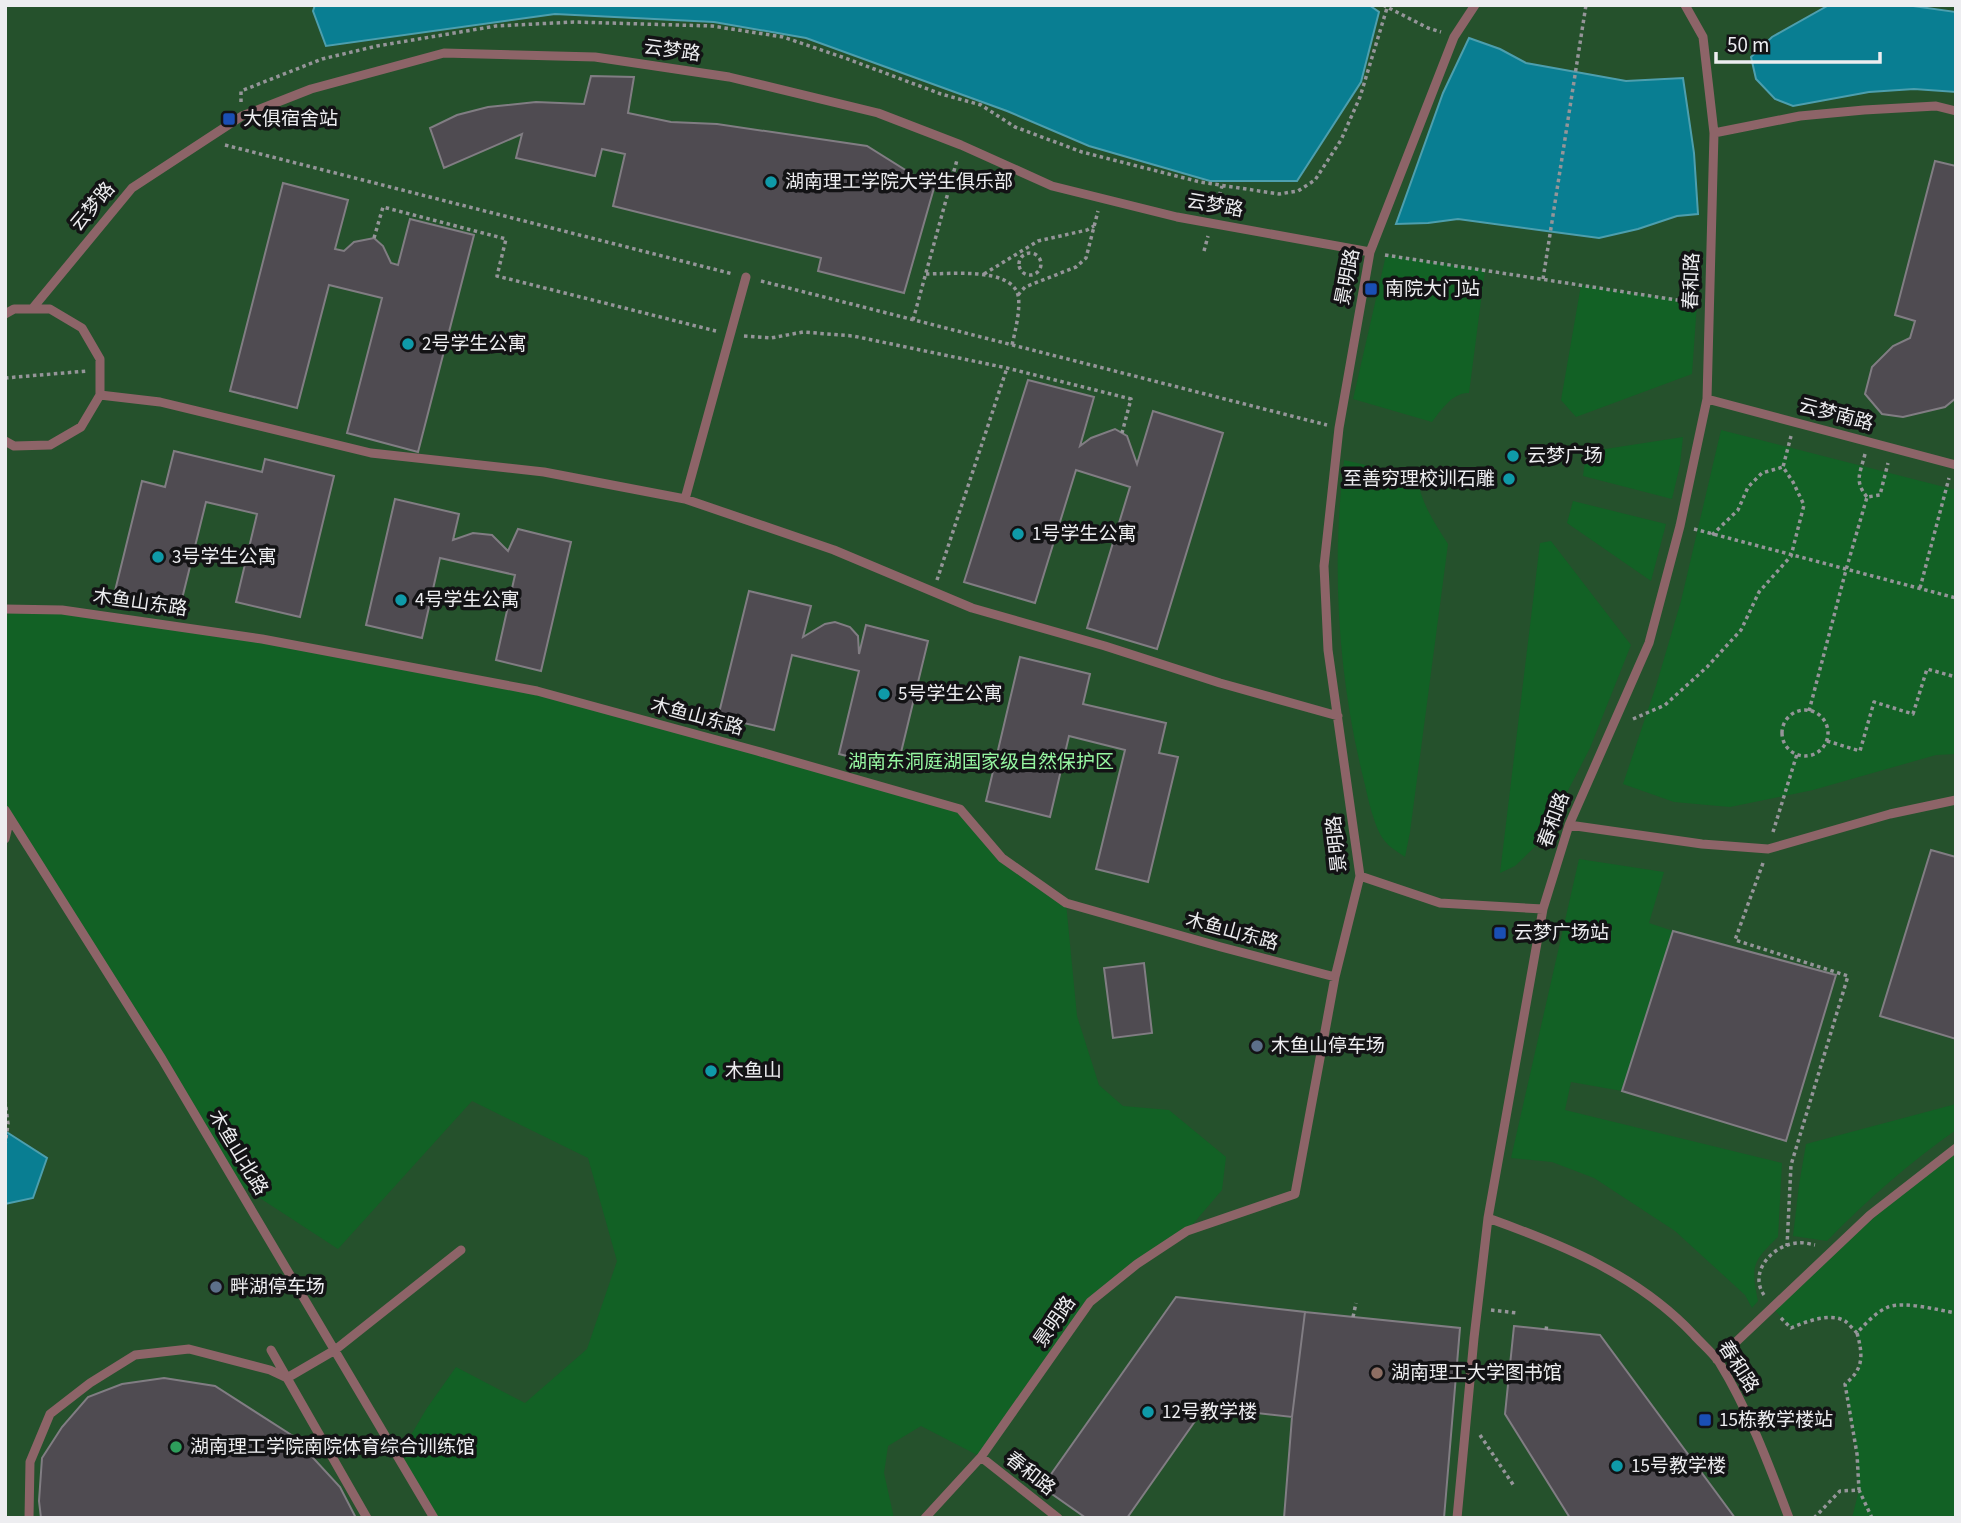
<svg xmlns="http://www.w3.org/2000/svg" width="1961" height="1523" font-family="'Source Sans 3','Noto Sans SC',sans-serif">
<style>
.green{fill:#25512c}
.forest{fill:#126125}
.water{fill:#097e92;stroke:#4d9fae;stroke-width:2}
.building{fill:#4f4b51;stroke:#817d83;stroke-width:2}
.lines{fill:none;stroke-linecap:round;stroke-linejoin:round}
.path{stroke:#959599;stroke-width:3.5;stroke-dasharray:3.5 3.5;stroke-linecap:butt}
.lane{stroke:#8d6468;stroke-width:9}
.transit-dot{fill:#1a4fb4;stroke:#131315;stroke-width:2.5}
.culture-dot{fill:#0f9aa8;stroke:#131315;stroke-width:2.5}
.service-dot{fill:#5c6f8a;stroke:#131315;stroke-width:2.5}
.education-dot{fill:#8d6e63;stroke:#131315;stroke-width:2.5}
.leisure-dot{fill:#2e9e5b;stroke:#131315;stroke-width:2.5}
.labels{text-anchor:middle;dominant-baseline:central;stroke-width:7;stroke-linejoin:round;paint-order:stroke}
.street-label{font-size:19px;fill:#ededf0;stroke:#131315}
.poi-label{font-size:19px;fill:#ededf0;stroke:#131315;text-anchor:start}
.park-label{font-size:19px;fill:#96f6a1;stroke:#131315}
</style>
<rect width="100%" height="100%" fill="#2a2a2f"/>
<path class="green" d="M 5,5 L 1956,5 L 1956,1518 L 5,1518 Z"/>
<path class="forest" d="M 1386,255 L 1485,270 L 1469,393 C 1453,392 1441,410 1432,422 L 1353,399 Z
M 1581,285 L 1697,303 L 1692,374 L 1576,417 L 1561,400 Z
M 1721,430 L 1956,490 L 1956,754 L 1936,755 L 1813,790 L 1730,807 L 1674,802 L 1623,784 L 1656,686 L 1681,601 Z
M 1683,437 L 1680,465 L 1672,499 L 1583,476 L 1586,452 Z
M 1344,460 L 1417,477 C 1421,503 1434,522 1448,544 L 1410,832 L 1405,857 C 1398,852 1389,847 1384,840 C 1375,829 1368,799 1365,785 C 1338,679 1331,568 1344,460 Z
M 1573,501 L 1666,524 L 1651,581 L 1567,523 Z
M 1551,541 L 1631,645 L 1590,748 L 1543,839 L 1515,866 L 1500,873 L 1540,543 Z
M 5,609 L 62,610 L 262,639 L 537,691 L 960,809 L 1002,858 L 1066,903 L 1077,1016 L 1099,1085 L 1123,1106 L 1169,1110 L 1226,1157 L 1222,1190 L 1187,1231 L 1090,1302 L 981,1457 L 921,1426 L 888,1446 L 884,1473 L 894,1518 L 434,1518 L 398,1457 L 427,1408 L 456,1367 L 525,1403 L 587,1349 L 617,1261 L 588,1158 L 472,1101 L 338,1249 L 235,1182 L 5,810 Z
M 1579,859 L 1664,872 L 1649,923 L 1673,931 L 1622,1091 L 1571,1082 L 1565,1110 L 1782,1163 L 1778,1237 C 1752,1262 1751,1266 1758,1301 L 1752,1308 L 1745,1295 L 1675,1231 L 1594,1178 L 1552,1162 L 1511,1158 Z
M 1956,1104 L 1956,1130 C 1909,1163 1867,1200 1827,1241 L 1793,1236 L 1799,1185 L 1806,1144 Z
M 1956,1148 L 1956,1518 L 1852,1518 L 1859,1490 L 1857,1454 L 1845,1384 C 1849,1381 1855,1378 1857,1373 C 1864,1356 1862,1329 1843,1320 C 1829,1313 1804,1322 1791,1328 L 1772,1307 L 1796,1284 Z"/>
<path class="water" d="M 315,5 L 1369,5 L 1379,12 L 1361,82 L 1297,181 L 1210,181 L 1089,146 L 1007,111 L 806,38 L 714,22 L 555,14 L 326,46 L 313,11 Z
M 1829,5 L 1906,5 L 1956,12 L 1956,92 L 1914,89 L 1869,92 L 1793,106 L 1775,99 L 1756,79 L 1751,57 L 1772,37 Z
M 1469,38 L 1500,49 L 1526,63 L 1626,81 L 1683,78 L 1694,153 L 1698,214 L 1677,216 L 1638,229 L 1599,238 L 1458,219 L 1428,223 L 1396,224 L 1443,93 Z
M 5,1131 L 47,1158 L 33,1198 L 5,1204 Z"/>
<path class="building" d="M 591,76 L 634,77 L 628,113 L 671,122 L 717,124 L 867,146 L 934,188 L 904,293 L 818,271 L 821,258 L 613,206 L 625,154 L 602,149 L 595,176 L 516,158 L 522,134 L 444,168 L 430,128 L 457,115 L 488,107 L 536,102 L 584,104 Z
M 1935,161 L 1956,166 L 1956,398 L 1945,407 L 1903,417 L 1882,414 L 1865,394 L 1872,367 L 1893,346 L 1910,338 L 1915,321 L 1895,315 Z
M 283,183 L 348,200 L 335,249 L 344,251 L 354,242 L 374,238 L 383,246 L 391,263 L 398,265 L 410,219 L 474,235 L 418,452 L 347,433 L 382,298 L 329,285 L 297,408 L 230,391 Z
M 1028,380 L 1094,397 L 1080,446 L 1091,438 L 1115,429 L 1127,436 L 1137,464 L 1153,411 L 1223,433 L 1157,649 L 1087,628 L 1130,487 L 1076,470 L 1035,603 L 964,582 Z
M 174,451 L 262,472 L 265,459 L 334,476 L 300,617 L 236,602 L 257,514 L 206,502 L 178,615 L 113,599 L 142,481 L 165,487 Z
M 395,499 L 459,514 L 453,540 L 473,533 L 492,535 L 508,551 L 518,529 L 571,542 L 541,671 L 496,660 L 515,575 L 440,558 L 422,638 L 366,625 Z
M 749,591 L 811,606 L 803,637 L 825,624 L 835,622 L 850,627 L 858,636 L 859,654 L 866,625 L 928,641 L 897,769 L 839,754 L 859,671 L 792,655 L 774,730 L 718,717 Z
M 1020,657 L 1090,674 L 1083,704 L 1166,723 L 1159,753 L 1178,757 L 1148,882 L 1096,869 L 1125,750 L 1069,736 L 1050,817 L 986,801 Z
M 1931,850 L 1956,857 L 1956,1039 L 1880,1016 Z
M 1673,931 L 1836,975 L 1786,1141 L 1622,1091 Z
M 1144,963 L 1152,1033 L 1113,1038 L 1104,968 Z
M 1176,1297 L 1305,1312 L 1292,1417 L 1205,1407 L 1127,1518 L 1086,1518 L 1042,1487 Z
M 1305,1312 L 1460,1328 L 1444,1518 L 1284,1518 L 1292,1417 Z
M 1514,1326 L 1600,1335 L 1735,1518 L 1570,1518 L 1505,1414 Z
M 164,1378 L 215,1386 L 293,1436 L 340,1487 L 356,1518 L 41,1518 L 39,1501 L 42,1458 L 62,1427 L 88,1397 L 122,1384 Z"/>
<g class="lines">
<path class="path" d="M 1383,5 L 1428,28 L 1441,32
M 241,102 L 241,91 L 322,59 L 377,46 L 496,26 L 574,22 L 712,26 L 783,37 L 845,58 L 941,94 L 981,105 L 1015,127 L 1082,152 L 1200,182 L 1279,194 L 1298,191 L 1315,180 L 1341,140 L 1360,97 L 1387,8
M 225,145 L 733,274
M 1216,209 L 1222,186
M 374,238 L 383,207 L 506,239 L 497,276 L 716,331
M 1204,251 L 1208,236
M1019 264a11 11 0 1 1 22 0a11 11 0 1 1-22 0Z
M 1385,255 L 1696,303
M 926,274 C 949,274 1011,267 1018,295 C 1021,308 1015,332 1012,345
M 984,274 L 1038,241 L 1087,230 L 1094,226
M 1543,279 L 1586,5
M 761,281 L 1327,425
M 1018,295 L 1025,287 L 1076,267 L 1086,258 L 1098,211
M 913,320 L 957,160
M 744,336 L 771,338 L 803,332 L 853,336 L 1007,368 L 1131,399 L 1122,433
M 5,378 L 87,371
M 1865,454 C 1860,474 1854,481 1867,497
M 1694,529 L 1956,598
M 1712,535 L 1738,510 L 1748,487 L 1762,473 L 1783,467
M 937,580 L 1007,368
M 1920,588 L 1949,478
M1782 733a23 23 0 1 1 46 0a23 23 0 1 1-46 0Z
M 1809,711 L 1846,570 L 1867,497 L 1880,495 L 1888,463
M 1633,719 L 1665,705 L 1707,667 L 1741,630 L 1759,592 L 1791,556 L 1804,505 L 1793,482 L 1783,467 L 1791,436
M 1827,741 L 1860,751 L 1874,702 L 1913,714 L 1927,669 L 1956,677
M 1773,832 L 1797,754
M 1763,863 L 1735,940 L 1848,976 L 1791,1165 L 1787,1246
M 5,1100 L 8,1124 L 5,1145
M 1764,1295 C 1748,1272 1773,1244 1798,1243 C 1803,1242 1810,1244 1815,1245
M 1491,1310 L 1517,1313
M 1353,1317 L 1356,1303
M 1781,1318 L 1791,1328 C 1805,1322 1830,1312 1845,1321 C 1849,1324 1853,1329 1857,1333 C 1865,1324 1876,1312 1888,1307 C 1904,1301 1938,1310 1956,1313
M 1546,1330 L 1547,1324
M 1857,1333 C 1863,1355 1864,1369 1845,1384 L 1857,1454 L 1859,1490
M 1480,1435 L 1514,1486
M 1814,1518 L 1840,1491 L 1859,1490 L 1872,1518"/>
<path class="lane" d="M 1685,5 L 1703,37 L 1714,133 L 1707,399 L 1680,526 L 1649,643 L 1569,825 L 1543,909 L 1488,1218 C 1563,1245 1638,1275 1694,1335 C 1702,1344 1712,1352 1719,1362 C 1749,1411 1769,1465 1789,1518
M 1714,133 L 1800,116 L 1864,110 L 1936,106 L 1956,111
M 32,309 L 132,188 L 242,116 L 311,89 L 444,53 L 595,57 L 729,77 L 878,113 L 961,145 L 1052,186 L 1177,217 L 1370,252
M 5,314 L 14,309 L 50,309 L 82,328 L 100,359 L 100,395 L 81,427 L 50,445 L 14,446 L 5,441
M 100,395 L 160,402 L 371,453 L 544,472 L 685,499 L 834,550 L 972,608 L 1105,646 L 1220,683 L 1338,716
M 1707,399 L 1956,465
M 685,499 L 746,277
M 5,609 L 62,610 L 262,639 L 537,691 L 757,751 L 960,809 L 1002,858 L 1066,903 L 1221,947 L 1335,977
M 5,810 L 162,1059 L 434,1518
M 1569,825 L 1702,844 L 1768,849 L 1890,814 L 1956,800
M 5,839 L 10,818
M 1360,876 L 1440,903 L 1543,909
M 1717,1360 L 1870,1215 L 1956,1148
M 981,1457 L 1058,1518
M 29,1518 L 30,1462 L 50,1414 L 90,1383 L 135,1355 L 189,1349 L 270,1370 L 287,1378 L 271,1350
M 367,1518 L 287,1378 L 335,1350 L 461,1250
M 925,1518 L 981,1457 L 1090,1302 L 1137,1264 L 1187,1231 L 1295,1194 L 1335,977 L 1360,876 L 1328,650 L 1324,566 L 1339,428 L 1370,252 L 1454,37 L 1475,5
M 1457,1518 L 1474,1338 L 1488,1218"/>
</g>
<g class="transit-dot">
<rect x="222" y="112" width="14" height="14" rx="3.5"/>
<rect x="1364" y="282" width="14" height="14" rx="3.5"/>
<rect x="1493" y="926" width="14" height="14" rx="3.5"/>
<rect x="1698" y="1413" width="14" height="14" rx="3.5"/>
</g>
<g class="culture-dot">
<circle cx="771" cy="182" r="7"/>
<circle cx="408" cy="344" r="7"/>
<circle cx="1513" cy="456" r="7"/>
<circle cx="1509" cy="479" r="7"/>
<circle cx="1018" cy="534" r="7"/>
<circle cx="158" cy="557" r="7"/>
<circle cx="401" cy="600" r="7"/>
<circle cx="884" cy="694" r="7"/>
<circle cx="711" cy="1071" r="7"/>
<circle cx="1148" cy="1412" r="7"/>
<circle cx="1617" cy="1466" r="7"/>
</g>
<g class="service-dot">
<circle cx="1257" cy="1046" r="7"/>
<circle cx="216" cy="1287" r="7"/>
</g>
<circle class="education-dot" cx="1377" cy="1373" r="7"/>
<circle class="leisure-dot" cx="176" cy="1447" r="7"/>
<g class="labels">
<g class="street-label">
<text transform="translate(672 51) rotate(8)">云梦路</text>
<text transform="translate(1215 206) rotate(10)">云梦路</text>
<text transform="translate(93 207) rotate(-50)">云梦路</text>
<text transform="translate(1348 277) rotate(-79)">景明路</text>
<text transform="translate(1692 281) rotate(-88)">春和路</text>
<text transform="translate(1836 415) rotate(15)">云梦南路</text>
<text transform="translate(140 603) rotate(8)">木鱼山东路</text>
<text transform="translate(697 717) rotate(15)">木鱼山东路</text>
<text transform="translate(1554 820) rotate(-70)">春和路</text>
<text transform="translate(1337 844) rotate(-96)">景明路</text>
<text transform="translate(1232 932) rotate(15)">木鱼山东路</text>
<text transform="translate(238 1153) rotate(59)">木鱼山北路</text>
<text transform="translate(1055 1322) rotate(-55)">景明路</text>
<text transform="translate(1738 1367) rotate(57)">春和路</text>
<text transform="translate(1030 1474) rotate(38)">春和路</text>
</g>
<g class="poi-label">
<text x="243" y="119">大俱宿舍站</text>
<text x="785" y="182">湖南理工学院大学生俱乐部</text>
<text x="1385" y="289">南院大门站</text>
<text x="422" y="344">2号学生公寓</text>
<text x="1527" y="456">云梦广场</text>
<text x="1495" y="479" text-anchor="end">至善穷理校训石雕</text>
<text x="1032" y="534">1号学生公寓</text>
<text x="172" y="557">3号学生公寓</text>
<text x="415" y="600">4号学生公寓</text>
<text x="898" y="694">5号学生公寓</text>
<text x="1514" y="933">云梦广场站</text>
<text x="1271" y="1046">木鱼山停车场</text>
<text x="725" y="1071">木鱼山</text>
<text x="230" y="1287">畔湖停车场</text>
<text x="1391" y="1373">湖南理工大学图书馆</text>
<text x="1162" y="1412">12号教学楼</text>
<text x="1719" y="1420">15栋教学楼站</text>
<text x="190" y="1447">湖南理工学院南院体育综合训练馆</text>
<text x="1631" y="1466">15号教学楼</text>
</g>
<g class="park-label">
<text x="981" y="762">湖南东洞庭湖国家级自然保护区</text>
</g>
</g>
<rect width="1961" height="1523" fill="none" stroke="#ededf0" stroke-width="14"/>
<path d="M1716 52v10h164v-10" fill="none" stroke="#ededf0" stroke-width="3.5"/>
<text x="1727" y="52" font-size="21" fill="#ededf0" stroke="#131315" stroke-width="5" paint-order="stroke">50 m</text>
</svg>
